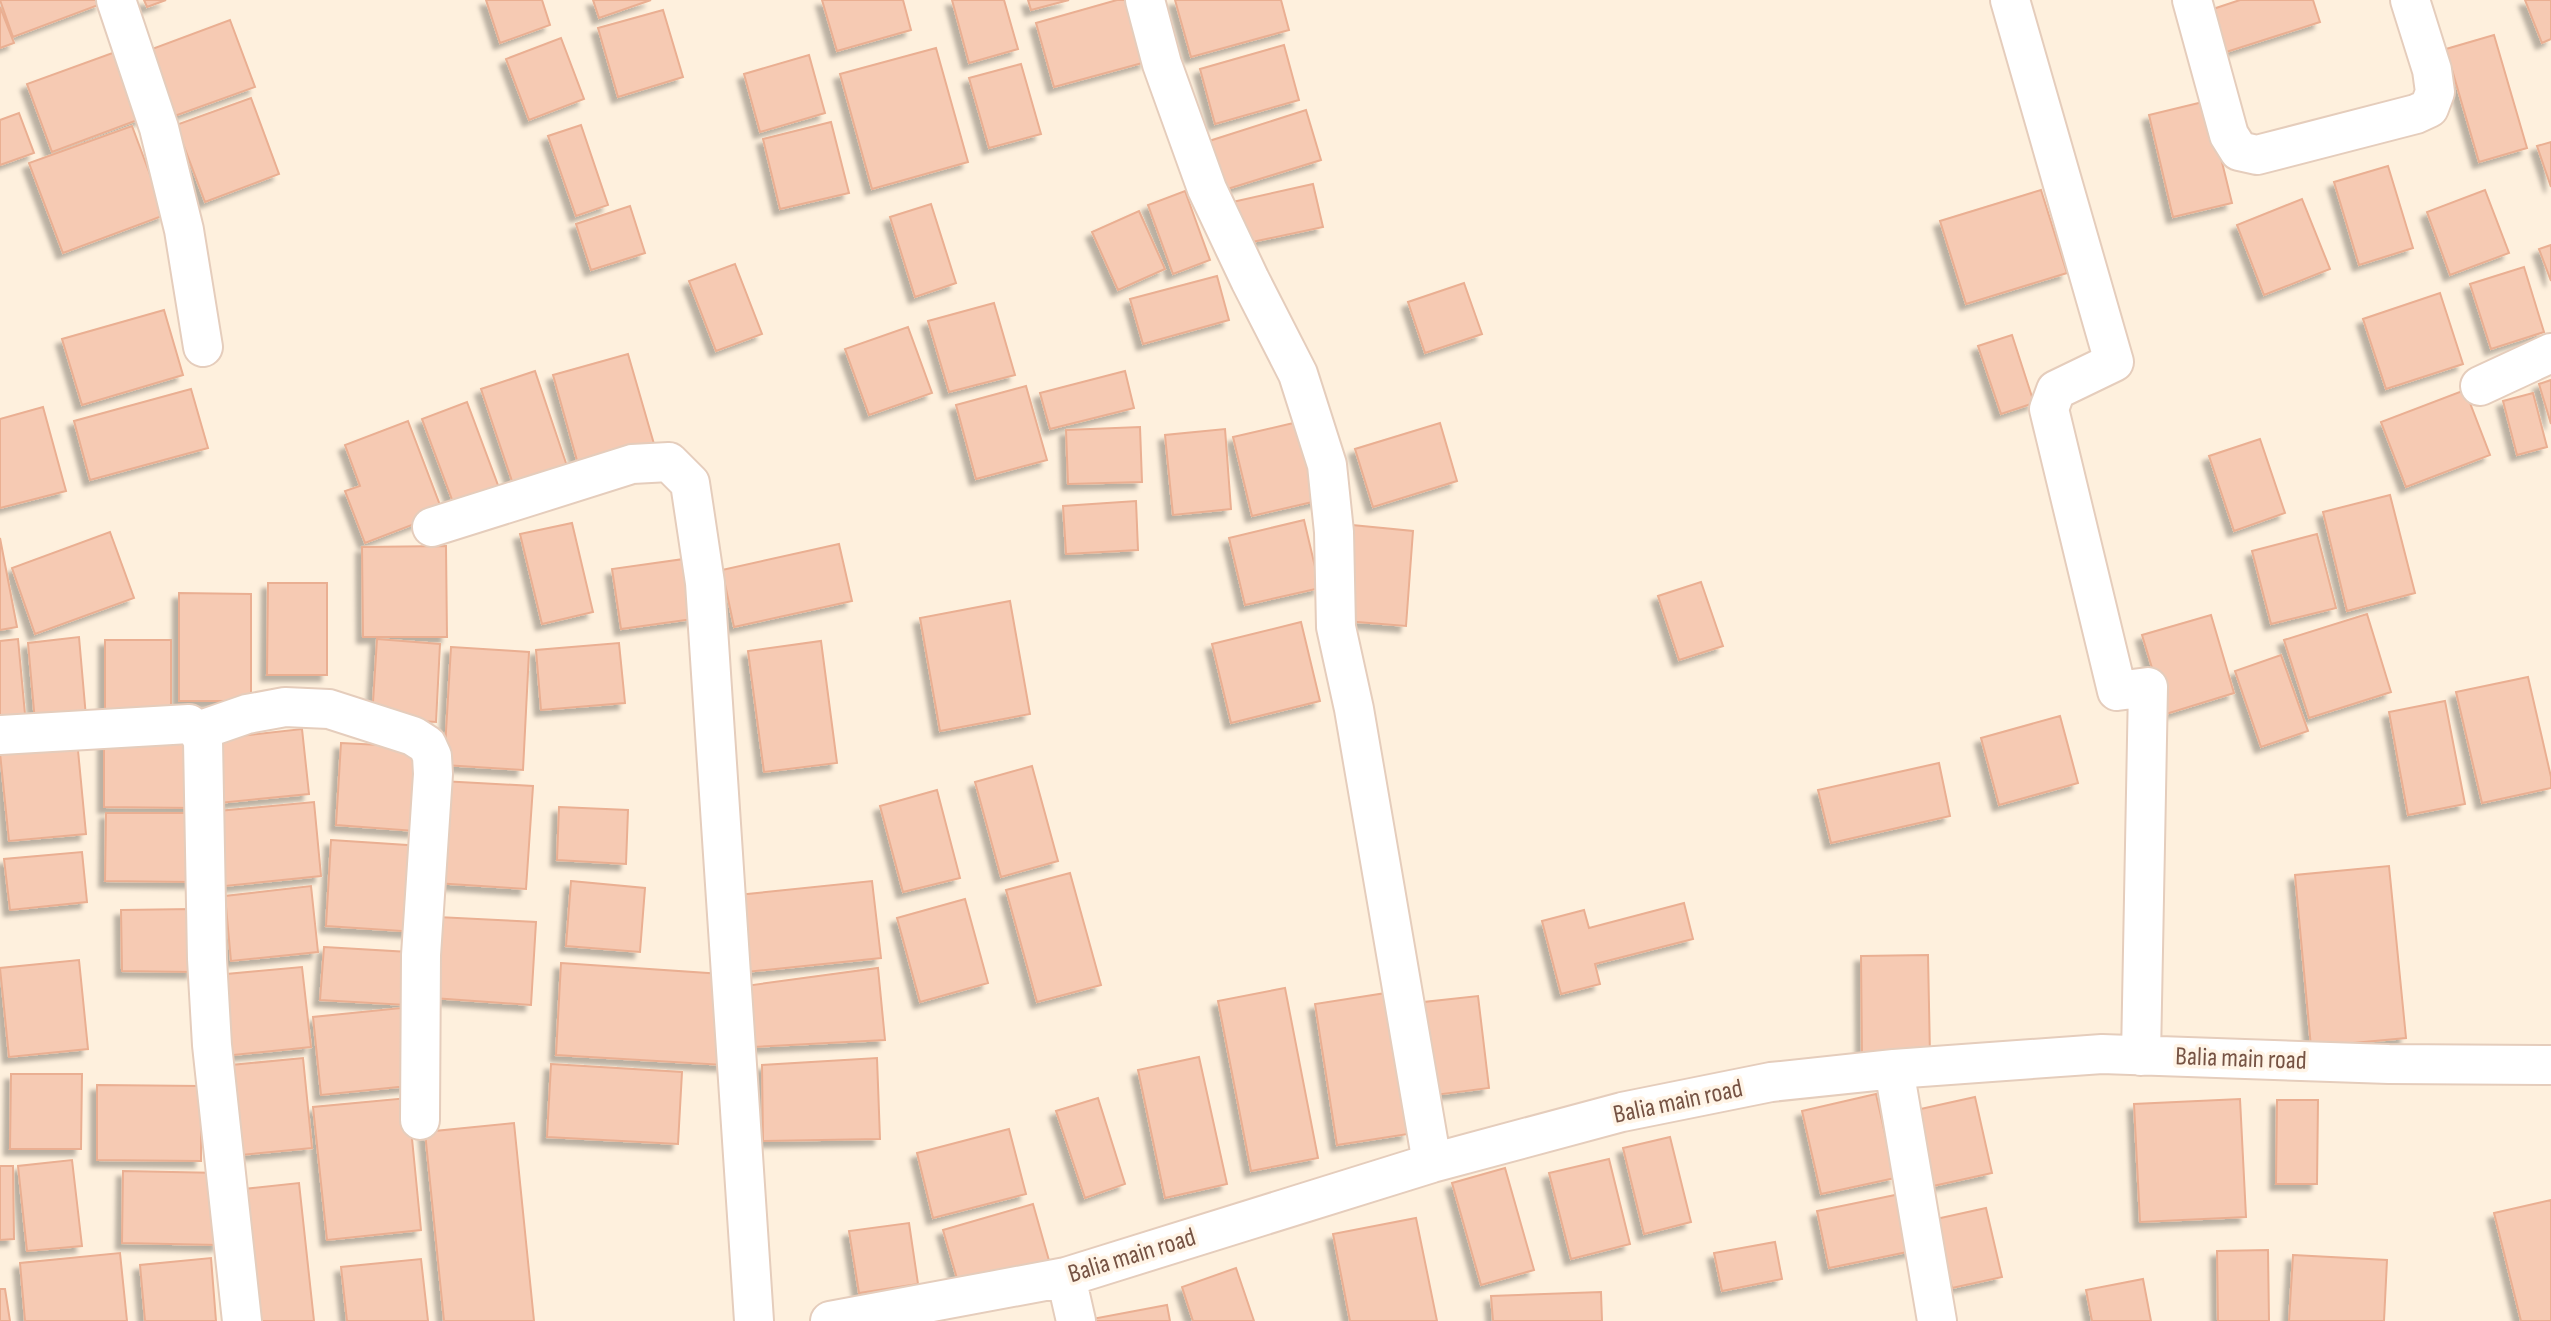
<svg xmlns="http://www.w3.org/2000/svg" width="2551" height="1321" font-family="'Sofia Sans Condensed',sans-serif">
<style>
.building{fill:#f6cab3;stroke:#eaaf92;stroke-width:2;filter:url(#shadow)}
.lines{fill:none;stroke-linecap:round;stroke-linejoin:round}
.minor-casing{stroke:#e5cdbc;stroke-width:42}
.minor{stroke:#fff;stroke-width:38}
.labels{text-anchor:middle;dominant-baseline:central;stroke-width:7;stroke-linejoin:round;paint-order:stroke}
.street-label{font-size:26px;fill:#765344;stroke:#fff4e6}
</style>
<defs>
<filter id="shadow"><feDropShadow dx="-6" dy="6" stdDeviation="2" flood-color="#0004"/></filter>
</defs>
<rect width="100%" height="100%" fill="#fef0dd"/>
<path class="building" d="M 0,0 L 100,0 L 101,4 L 13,37 Z
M 144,0 L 166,0 L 147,7 Z
M 486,0 L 542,0 L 550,25 L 500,43 Z
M 593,0 L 651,0 L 599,18 Z
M 822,0 L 903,0 L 911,30 L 837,51 Z
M 952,0 L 1004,0 L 1018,49 L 969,63 Z
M 1028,0 L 1069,0 L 1031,10 Z
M 1117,0 L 1129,0 L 1146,62 L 1054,87 L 1036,23 Z
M 1175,0 L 1281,0 L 1289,30 L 1191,57 Z
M 2240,0 L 2313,0 L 2320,22 L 2220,54 L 2207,11 Z
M 2525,0 L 2551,0 L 2551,39 L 2542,43 Z
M 0,7 L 14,43 L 0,48 Z
M 663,10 L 683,77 L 618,97 L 598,28 Z
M 230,20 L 255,87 L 169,118 L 144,52 Z
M 2494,35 L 2527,148 L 2479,162 L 2446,49 Z
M 561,38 L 584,99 L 529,120 L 506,59 Z
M 1284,45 L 1299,100 L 1215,124 L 1200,69 Z
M 936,48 L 968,162 L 872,189 L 840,74 Z
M 118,51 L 143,118 L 52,152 L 27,84 Z
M 809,55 L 825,113 L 760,132 L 744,74 Z
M 1021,64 L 1041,134 L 989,148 L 969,78 Z
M 251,98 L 279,174 L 205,202 L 176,125 Z
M 2207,101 L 2232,203 L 2173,217 L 2149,115 Z
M 1306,110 L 1321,160 L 1221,191 L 1206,142 Z
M 19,113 L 34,153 L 0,165 L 0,120 Z
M 831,122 L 849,193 L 780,209 L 763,139 Z
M 581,125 L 608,205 L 576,216 L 548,136 Z
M 132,126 L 165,215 L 63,253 L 29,163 Z
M 2551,142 L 2551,187 L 2537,146 Z
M 2388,166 L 2413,248 L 2359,265 L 2334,182 Z
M 1313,184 L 1323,227 L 1238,245 L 1228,203 Z
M 2041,190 L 2067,273 L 1966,304 L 1940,221 Z
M 2485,190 L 2509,253 L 2450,275 L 2427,212 Z
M 1185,191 L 1210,260 L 1173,274 L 1148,205 Z
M 2302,199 L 2330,269 L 2264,295 L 2237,225 Z
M 931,204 L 956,283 L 915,297 L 890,217 Z
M 630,206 L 645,253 L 591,270 L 576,224 Z
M 1139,211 L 1165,269 L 1118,290 L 1092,232 Z
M 2551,245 L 2551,281 L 2539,249 Z
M 735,264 L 762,334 L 716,351 L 689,281 Z
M 2524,267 L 2544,332 L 2491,349 L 2470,284 Z
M 1217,276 L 1229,320 L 1143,344 L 1130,299 Z
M 1464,283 L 1482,334 L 1425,353 L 1408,302 Z
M 2440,293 L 2463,364 L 2386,389 L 2363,319 Z
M 994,303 L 1015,375 L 949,392 L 928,321 Z
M 164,310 L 183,375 L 82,405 L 62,339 Z
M 908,327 L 932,393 L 869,415 L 845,349 Z
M 2012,335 L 2034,403 L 2001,414 L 1978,346 Z
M 628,354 L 654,444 L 578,464 L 553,375 Z
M 535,371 L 570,475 L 516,493 L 481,389 Z
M 1125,371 L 1134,408 L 1050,429 L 1040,393 Z
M 2551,380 L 2551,424 L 2539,384 Z
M 1026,386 L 1047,460 L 976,479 L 956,405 Z
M 191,389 L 208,448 L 90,480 L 74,421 Z
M 2465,390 L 2490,455 L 2406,487 L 2381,422 Z
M 2533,393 L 2547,447 L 2517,455 L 2503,401 Z
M 467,402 L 502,496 L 457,513 L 422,419 Z
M 43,407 L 66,491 L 0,508 L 0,419 Z
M 408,421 L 443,513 L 365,543 L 345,491 L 360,486 L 345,445 Z
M 1302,421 L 1321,500 L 1252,516 L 1233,437 Z
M 1440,423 L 1457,481 L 1373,507 L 1355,449 Z
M 1140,427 L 1142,482 L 1068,484 L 1066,430 Z
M 1225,429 L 1231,509 L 1173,515 L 1165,435 Z
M 2260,439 L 2285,513 L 2234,531 L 2209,456 Z
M 2390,495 L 2415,593 L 2347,611 L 2323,512 Z
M 1136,501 L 1138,550 L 1066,554 L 1063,506 Z
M 1304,520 L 1320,588 L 1245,605 L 1229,538 Z
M 572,523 L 593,612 L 542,624 L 520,534 Z
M 1352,525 L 1413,531 L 1406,626 L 1345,621 Z
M 110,532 L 134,598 L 35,634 L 12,568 Z
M 2317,534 L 2336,608 L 2271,624 L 2252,551 Z
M 0,538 L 17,627 L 0,630 Z
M 839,544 L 852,601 L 734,627 L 722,570 Z
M 446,546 L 447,637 L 363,637 L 362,547 Z
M 684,559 L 693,619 L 621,629 L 612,569 Z
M 1701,582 L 1723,646 L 1679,660 L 1658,596 Z
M 268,583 L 327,583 L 327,675 L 267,675 Z
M 179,593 L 251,594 L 251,701 L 179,701 Z
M 1010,601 L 1030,714 L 940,731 L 920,618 Z
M 2367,614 L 2391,692 L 2309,718 L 2284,640 Z
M 2211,615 L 2234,693 L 2166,714 L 2142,635 Z
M 1301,622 L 1320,701 L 1231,723 L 1212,644 Z
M 79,637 L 86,717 L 35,722 L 28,643 Z
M 18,639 L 26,725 L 0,727 L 0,641 Z
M 377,639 L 440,644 L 436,722 L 372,718 Z
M 105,640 L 171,640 L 171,718 L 105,718 Z
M 821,641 L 837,763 L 764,772 L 748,651 Z
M 619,643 L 625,703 L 541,710 L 536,650 Z
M 451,647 L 529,652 L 523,770 L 444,765 Z
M 2281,655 L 2308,731 L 2261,747 L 2235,671 Z
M 2528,677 L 2551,777 L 2551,788 L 2482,803 L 2456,692 Z
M 2445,701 L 2465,804 L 2408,815 L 2389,712 Z
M 2060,716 L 2078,783 L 1999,805 L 1981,738 Z
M 302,729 L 309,794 L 219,803 L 213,739 Z
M 104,733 L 195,733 L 194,808 L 104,807 Z
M 77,740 L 86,834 L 9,841 L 0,753 Z
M 341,743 L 420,747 L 415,831 L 336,825 Z
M 1939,763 L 1950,816 L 1831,843 L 1818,790 Z
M 1032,766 L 1058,861 L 1001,877 L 975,782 Z
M 441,781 L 533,786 L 526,889 L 435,883 Z
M 937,790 L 960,878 L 903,892 L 880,806 Z
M 314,802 L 321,876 L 225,886 L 218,811 Z
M 559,807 L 628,810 L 626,864 L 557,860 Z
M 106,813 L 194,813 L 194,882 L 105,881 Z
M 331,840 L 422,846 L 417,932 L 326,926 Z
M 82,852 L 87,902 L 10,910 L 4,859 Z
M 2389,866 L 2406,1038 L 2311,1047 L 2295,875 Z
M 1070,873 L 1101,985 L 1037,1002 L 1006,890 Z
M 571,881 L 645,888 L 640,952 L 566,946 Z
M 872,881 L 881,958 L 746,972 L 738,895 Z
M 311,886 L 318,952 L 231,961 L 225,896 Z
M 965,899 L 988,983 L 920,1002 L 897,918 Z
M 1684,903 L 1693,939 L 1595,964 L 1600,984 L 1561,994 L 1542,921 L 1584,910 L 1589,928 Z
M 193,909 L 193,972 L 122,971 L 121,910 Z
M 437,917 L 536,922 L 531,1005 L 433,998 Z
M 324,947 L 409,952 L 406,1005 L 320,1000 Z
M 1928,955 L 1930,1056 L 1862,1057 L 1861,956 Z
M 79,960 L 88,1049 L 9,1057 L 0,968 Z
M 561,963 L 722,974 L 724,1065 L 556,1055 Z
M 302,967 L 311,1047 L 224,1056 L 216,975 Z
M 878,968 L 885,1040 L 753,1047 L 745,986 Z
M 1285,988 L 1318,1158 L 1251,1171 L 1218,1001 Z
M 1386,993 L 1408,1134 L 1337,1145 L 1315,1004 Z
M 1478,996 L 1489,1088 L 1435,1095 L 1424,1002 Z
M 401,1008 L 408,1086 L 321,1095 L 313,1017 Z
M 1199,1057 L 1227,1184 L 1165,1198 L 1138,1070 Z
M 303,1058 L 312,1148 L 231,1156 L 221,1066 Z
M 877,1058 L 880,1139 L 763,1141 L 762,1065 Z
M 551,1064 L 682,1072 L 678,1144 L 547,1137 Z
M 11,1074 L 82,1074 L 81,1149 L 10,1149 Z
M 97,1085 L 201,1086 L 201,1161 L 97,1160 Z
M 1876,1094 L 1895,1178 L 1821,1194 L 1802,1111 Z
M 1975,1097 L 1992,1173 L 1924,1188 L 1907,1112 Z
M 408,1098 L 421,1230 L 327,1240 L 313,1107 Z
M 1098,1098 L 1125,1184 L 1085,1198 L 1056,1111 Z
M 2240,1099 L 2246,1217 L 2140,1222 L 2134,1104 Z
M 2277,1100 L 2318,1100 L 2317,1184 L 2276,1184 Z
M 514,1123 L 534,1321 L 444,1321 L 425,1132 Z
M 1009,1129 L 1026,1194 L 933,1218 L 917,1153 Z
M 1670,1137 L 1691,1222 L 1644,1234 L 1623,1148 Z
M 1609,1159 L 1630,1244 L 1571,1259 L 1549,1173 Z
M 72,1160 L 82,1246 L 27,1251 L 18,1166 Z
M 0,1166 L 13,1166 L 14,1239 L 0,1240 Z
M 1505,1168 L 1534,1270 L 1481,1285 L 1452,1183 Z
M 123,1171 L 221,1173 L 219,1245 L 122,1243 Z
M 299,1183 L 314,1321 L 249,1321 L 235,1190 Z
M 1905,1193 L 1917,1250 L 1829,1268 L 1817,1211 Z
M 2551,1200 L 2551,1321 L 2521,1321 L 2494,1213 Z
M 1033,1204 L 1050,1264 L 960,1289 L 943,1230 Z
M 1986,1208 L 2002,1277 L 1952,1288 L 1936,1219 Z
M 1416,1218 L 1437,1321 L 1350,1321 L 1333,1234 Z
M 909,1223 L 918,1284 L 859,1293 L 849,1231 Z
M 1775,1242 L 1782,1279 L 1722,1291 L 1714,1253 Z
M 2268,1250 L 2269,1321 L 2218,1321 L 2217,1251 Z
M 120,1253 L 127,1321 L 25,1321 L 20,1263 Z
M 2293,1255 L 2387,1260 L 2384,1321 L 2289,1321 Z
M 211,1258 L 216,1321 L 145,1321 L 140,1265 Z
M 421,1259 L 428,1321 L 347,1321 L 341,1267 Z
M 1236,1268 L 1254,1321 L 1193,1321 L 1182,1287 Z
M 2143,1279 L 2151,1321 L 2092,1321 L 2086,1290 Z
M 0,1289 L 5,1289 L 10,1321 L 0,1321 Z
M 1601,1292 L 1602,1321 L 1493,1321 L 1491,1296 Z
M 1167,1305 L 1170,1321 L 1092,1321 L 1092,1319 Z"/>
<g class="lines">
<g class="minor-casing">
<path id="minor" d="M 116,0 L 159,128 L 184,230 L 203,347
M 1145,0 L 1162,64 L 1207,189 L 1250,280 L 1298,374 L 1327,465 L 1334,532 L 1336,627 L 1354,709 L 1432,1163
M 2010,0 L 2114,362 L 2056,390 L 2049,409 L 2117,691 L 2148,687 L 2141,1056
M 2192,0 L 2229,135 L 2239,151 L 2257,155 L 2416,114 L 2429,108 L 2435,92 L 2432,70 L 2410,0
M 2480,386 L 2551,353
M 432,527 L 632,464 L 669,462 L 690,483 L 705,583 L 754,1321
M 198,731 L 247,714 L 285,707 L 329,709 L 413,736 L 427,745 L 432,756 L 433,774 L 421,955 L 420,1120
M 0,735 L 189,724 L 198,731 L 203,741 L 207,959 L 212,1045 L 242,1321
M 1894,1069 L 1937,1321
M 1066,1277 L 1076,1321
M 830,1321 L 1066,1277 L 1432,1163 L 1622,1112 L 1771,1082 L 1894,1069 L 2102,1054 L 2389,1064 L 2551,1065"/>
</g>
<use href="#minor" class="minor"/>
</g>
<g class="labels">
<g class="street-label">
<text transform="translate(2241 1059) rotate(2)">Balia main road</text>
<text transform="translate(1678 1102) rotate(-12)">Balia main road</text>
<text transform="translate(1132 1256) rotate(-17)">Balia main road</text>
</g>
</g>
</svg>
